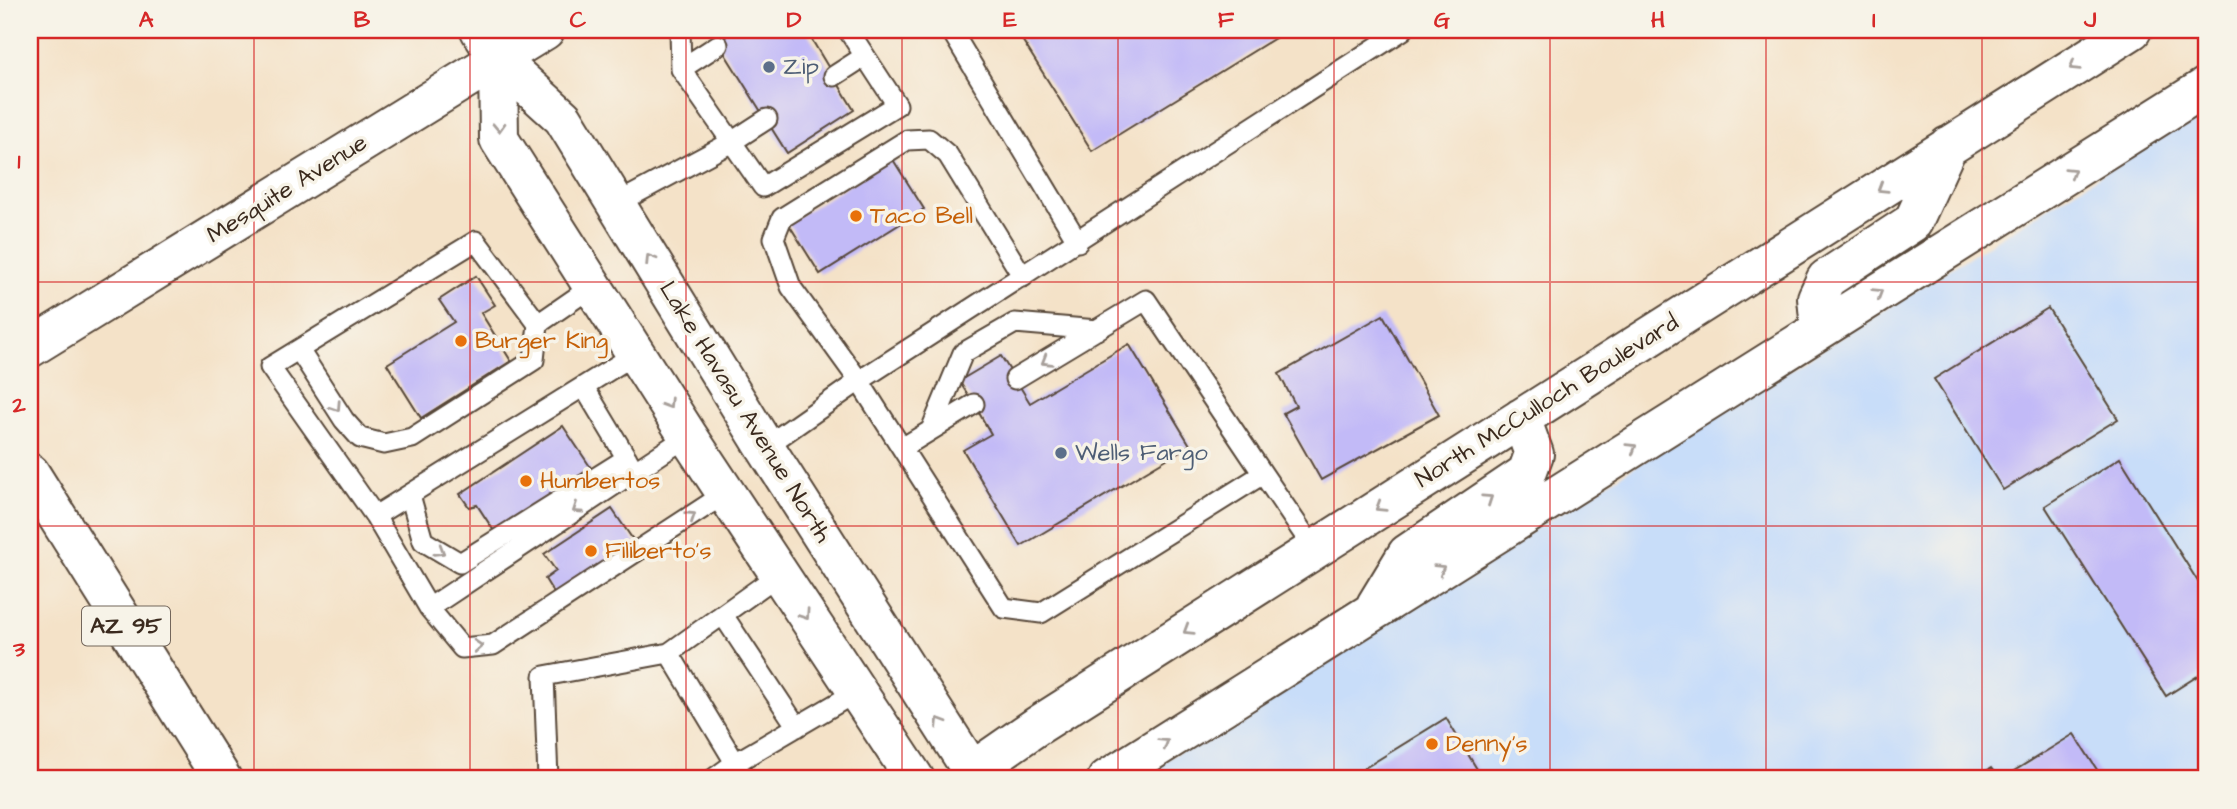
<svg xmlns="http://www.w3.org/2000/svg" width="2237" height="809" font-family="'Architects Daughter',sans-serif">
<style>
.built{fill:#c8ddf9}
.building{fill:#c2baf7}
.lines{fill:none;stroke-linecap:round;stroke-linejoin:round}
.lane-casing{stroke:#574638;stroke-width:23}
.secondary-casing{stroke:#574638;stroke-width:42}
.highway-casing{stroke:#574638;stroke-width:42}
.lane{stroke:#fff;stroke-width:19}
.secondary{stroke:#fff;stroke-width:38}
.highway{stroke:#fff;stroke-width:38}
.oneway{stroke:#a79f9a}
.grid{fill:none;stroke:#d62828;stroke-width:2;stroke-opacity:0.55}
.service-dot{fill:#5c6f8a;stroke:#f7f3e8;stroke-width:2.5}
.food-dot{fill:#e8710a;stroke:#f7f3e8;stroke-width:2.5}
.labels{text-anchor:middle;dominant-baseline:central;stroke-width:7;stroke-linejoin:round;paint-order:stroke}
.shield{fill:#f7f3e8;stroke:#73665b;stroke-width:2}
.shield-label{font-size:23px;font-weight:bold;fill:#3b2a1e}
.service-label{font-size:24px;fill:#4e5e75;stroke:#f7f3e8;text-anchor:start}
.street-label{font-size:24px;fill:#3b2a1e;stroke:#f7f3e8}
.food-label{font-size:24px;fill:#c56008;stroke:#f7f3e8;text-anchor:start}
.neatline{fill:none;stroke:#d62828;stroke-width:2.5}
.grid-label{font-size:23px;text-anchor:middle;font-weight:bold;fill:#d62828}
</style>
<rect width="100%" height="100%" fill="#f7f3e8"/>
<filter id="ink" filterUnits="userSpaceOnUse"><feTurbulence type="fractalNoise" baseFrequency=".0143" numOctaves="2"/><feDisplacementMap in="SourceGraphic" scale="14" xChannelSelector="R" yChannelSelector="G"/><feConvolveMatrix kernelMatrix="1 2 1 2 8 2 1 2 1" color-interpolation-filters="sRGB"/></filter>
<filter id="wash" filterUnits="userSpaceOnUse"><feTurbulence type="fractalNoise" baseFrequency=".00686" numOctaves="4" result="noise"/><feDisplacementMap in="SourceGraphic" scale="28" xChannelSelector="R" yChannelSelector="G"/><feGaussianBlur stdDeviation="1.57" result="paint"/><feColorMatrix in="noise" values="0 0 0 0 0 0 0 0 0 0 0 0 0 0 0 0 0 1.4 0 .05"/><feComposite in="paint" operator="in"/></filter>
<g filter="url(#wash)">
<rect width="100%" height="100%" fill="#f4e2c8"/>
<path class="built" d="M 2207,108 L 2207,779 L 1136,779 Z"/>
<g id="blocks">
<path class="building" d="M 710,30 L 806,30 L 854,110 L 787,153 Z
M 1016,30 L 1288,30 L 1092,151 Z
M 892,158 L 924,209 L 820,274 L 788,223 Z
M 476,276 L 495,305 L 481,313 L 511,361 L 421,418 L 387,364 L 454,322 L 439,300 Z
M 2048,308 L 2118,419 L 2003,490 L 1934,379 Z
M 1383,315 L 1439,415 L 1321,480 L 1283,413 L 1296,406 L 1279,374 Z
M 1129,344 L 1190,445 L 1021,546 L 963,450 L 991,434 L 974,404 L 959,381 L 1001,356 L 1030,403 Z
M 563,426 L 591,468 L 494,531 L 477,505 L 469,507 L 460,494 Z
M 2120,458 L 2207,596 L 2207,670 L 2166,696 L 2045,506 Z
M 612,509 L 638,547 L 558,600 L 545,579 L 556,571 L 544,554 Z
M 1446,718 L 1483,779 L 1365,779 L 1360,771 Z
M 2074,734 L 2103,779 L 2001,779 Z
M 1991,768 L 1999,779 L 1973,779 Z"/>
</g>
</g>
<g filter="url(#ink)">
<use href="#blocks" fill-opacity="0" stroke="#574638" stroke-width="2"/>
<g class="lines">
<g class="lane-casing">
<path id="lane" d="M 680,30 L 681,69 L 763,187 L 897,105 L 848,30
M 951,30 L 1078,242
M 681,69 L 718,45
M 834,76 L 865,56
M 616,204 L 730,143 L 767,119
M 1023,277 L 948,155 L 929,139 L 907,140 L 782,218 L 774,238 L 791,287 L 859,381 L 1004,608 L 1041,613 L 1263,474 L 1314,549
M 299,350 L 344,420 L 360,438 L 384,444 L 412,438 L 534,360 L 538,324
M 637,353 L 375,516 L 429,608 L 462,648 L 493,645 L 726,493
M 1015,379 L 1146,300 L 1263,474
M 584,387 L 632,467
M 931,430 L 963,353 L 1015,323 L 1097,330
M 765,447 L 859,381 L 1403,30
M 902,448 L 974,404
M 410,495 L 423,541 L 460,563 L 627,458
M 375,516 L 270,367 L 476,241 L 538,324 L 593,286
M 429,608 L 688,436
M 723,615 L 797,727
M 669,653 L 745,779
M 548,779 L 544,676 L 669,653 L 778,575
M 713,779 L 735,763 L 858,691"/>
</g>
<g class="secondary-casing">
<path id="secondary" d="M 480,30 L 498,59 L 563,118 L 765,447 L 977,779
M 498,59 L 499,139 L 688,436 L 915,779
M 1820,329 L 1817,298 L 1826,279 L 1913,222 L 1948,146
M 30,348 L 545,30
M 1376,605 L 1407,554 L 1527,473 L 1534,454 L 1521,418
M 969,779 L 972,771 L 1037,726 L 2132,30
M 1107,779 L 2207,86"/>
</g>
<g class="highway-casing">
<path id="highway" d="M 30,473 L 222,779"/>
</g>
<use href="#lane" class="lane"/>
<use href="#secondary" class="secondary"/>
<use href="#highway" class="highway"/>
</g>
<defs><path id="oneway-chevron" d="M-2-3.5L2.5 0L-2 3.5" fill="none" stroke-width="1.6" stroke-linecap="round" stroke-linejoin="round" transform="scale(1.75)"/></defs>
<g class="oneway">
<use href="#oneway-chevron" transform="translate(2074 66) rotate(148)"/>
<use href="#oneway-chevron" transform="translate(499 127) rotate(88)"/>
<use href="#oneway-chevron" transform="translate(2071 172) rotate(-32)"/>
<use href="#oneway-chevron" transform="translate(1882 188) rotate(148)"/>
<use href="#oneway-chevron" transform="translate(650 259) rotate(-122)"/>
<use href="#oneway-chevron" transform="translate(1878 293) rotate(-32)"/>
<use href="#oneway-chevron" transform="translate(1046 361) rotate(149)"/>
<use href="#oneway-chevron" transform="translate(668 404) rotate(58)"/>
<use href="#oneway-chevron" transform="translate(336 407) rotate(57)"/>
<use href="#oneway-chevron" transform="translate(1632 448) rotate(-32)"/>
<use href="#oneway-chevron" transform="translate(1488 499) rotate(-34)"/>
<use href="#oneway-chevron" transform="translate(1380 507) rotate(148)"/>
<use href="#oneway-chevron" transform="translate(577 509) rotate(146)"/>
<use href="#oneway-chevron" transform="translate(691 516) rotate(-33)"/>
<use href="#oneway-chevron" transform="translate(440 551) rotate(31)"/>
<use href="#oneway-chevron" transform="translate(1440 569) rotate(-32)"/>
<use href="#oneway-chevron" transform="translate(805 615) rotate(56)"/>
<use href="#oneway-chevron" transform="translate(1188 630) rotate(148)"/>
<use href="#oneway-chevron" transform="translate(478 646) rotate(-4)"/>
<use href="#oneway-chevron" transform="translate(940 722) rotate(-122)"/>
<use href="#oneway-chevron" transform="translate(1164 743) rotate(-32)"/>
</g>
</g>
<path class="grid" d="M 254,30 L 254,779M 470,30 L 470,779M 686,30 L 686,779M 902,30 L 902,779M 1118,30 L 1118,779M 1334,30 L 1334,779M 1550,30 L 1550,779M 1766,30 L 1766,779M 1982,30 L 1982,779M 30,282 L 2207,282M 30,526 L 2207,526"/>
<g class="service-dot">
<circle cx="769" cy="67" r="7"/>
<circle cx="1061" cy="453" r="7"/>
</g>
<g class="food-dot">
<circle cx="856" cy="216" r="7"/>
<circle cx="461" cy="341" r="7"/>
<circle cx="526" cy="481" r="7"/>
<circle cx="591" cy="551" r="7"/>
<circle cx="1432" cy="744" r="7"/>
</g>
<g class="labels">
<rect class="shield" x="82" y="606.5" width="88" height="39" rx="5"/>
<g class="shield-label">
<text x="126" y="626">AZ 95</text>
</g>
<g class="service-label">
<text x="783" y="67">Zip</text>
<text x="1075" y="453">Wells Fargo</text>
</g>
<g class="street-label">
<text transform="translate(287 189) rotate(-32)">Mesquite Avenue</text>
<text transform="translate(1547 401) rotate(-32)">North McCulloch Boulevard</text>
<text transform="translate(745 412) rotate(58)">Lake Havasu Avenue North</text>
</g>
<g class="food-label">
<text x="870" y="216">Taco Bell</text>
<text x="475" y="341">Burger King</text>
<text x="540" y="481">Humbertos</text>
<text x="605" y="551">Filiberto’s</text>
<text x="1446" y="744">Denny's</text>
</g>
</g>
<rect width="2237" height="809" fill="none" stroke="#f7f3e8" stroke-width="77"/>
<rect x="38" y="38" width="2160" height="732" class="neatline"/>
<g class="grid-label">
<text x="146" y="27">A</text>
<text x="362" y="27">B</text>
<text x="578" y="27">C</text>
<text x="794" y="27">D</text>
<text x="1010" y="27">E</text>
<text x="1226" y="27">F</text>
<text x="1442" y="27">G</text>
<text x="1658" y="27">H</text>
<text x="1874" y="27">I</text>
<text x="2090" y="27">J</text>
<text x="19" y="168">1</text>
<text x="19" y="412">2</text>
<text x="19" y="656">3</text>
</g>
</svg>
